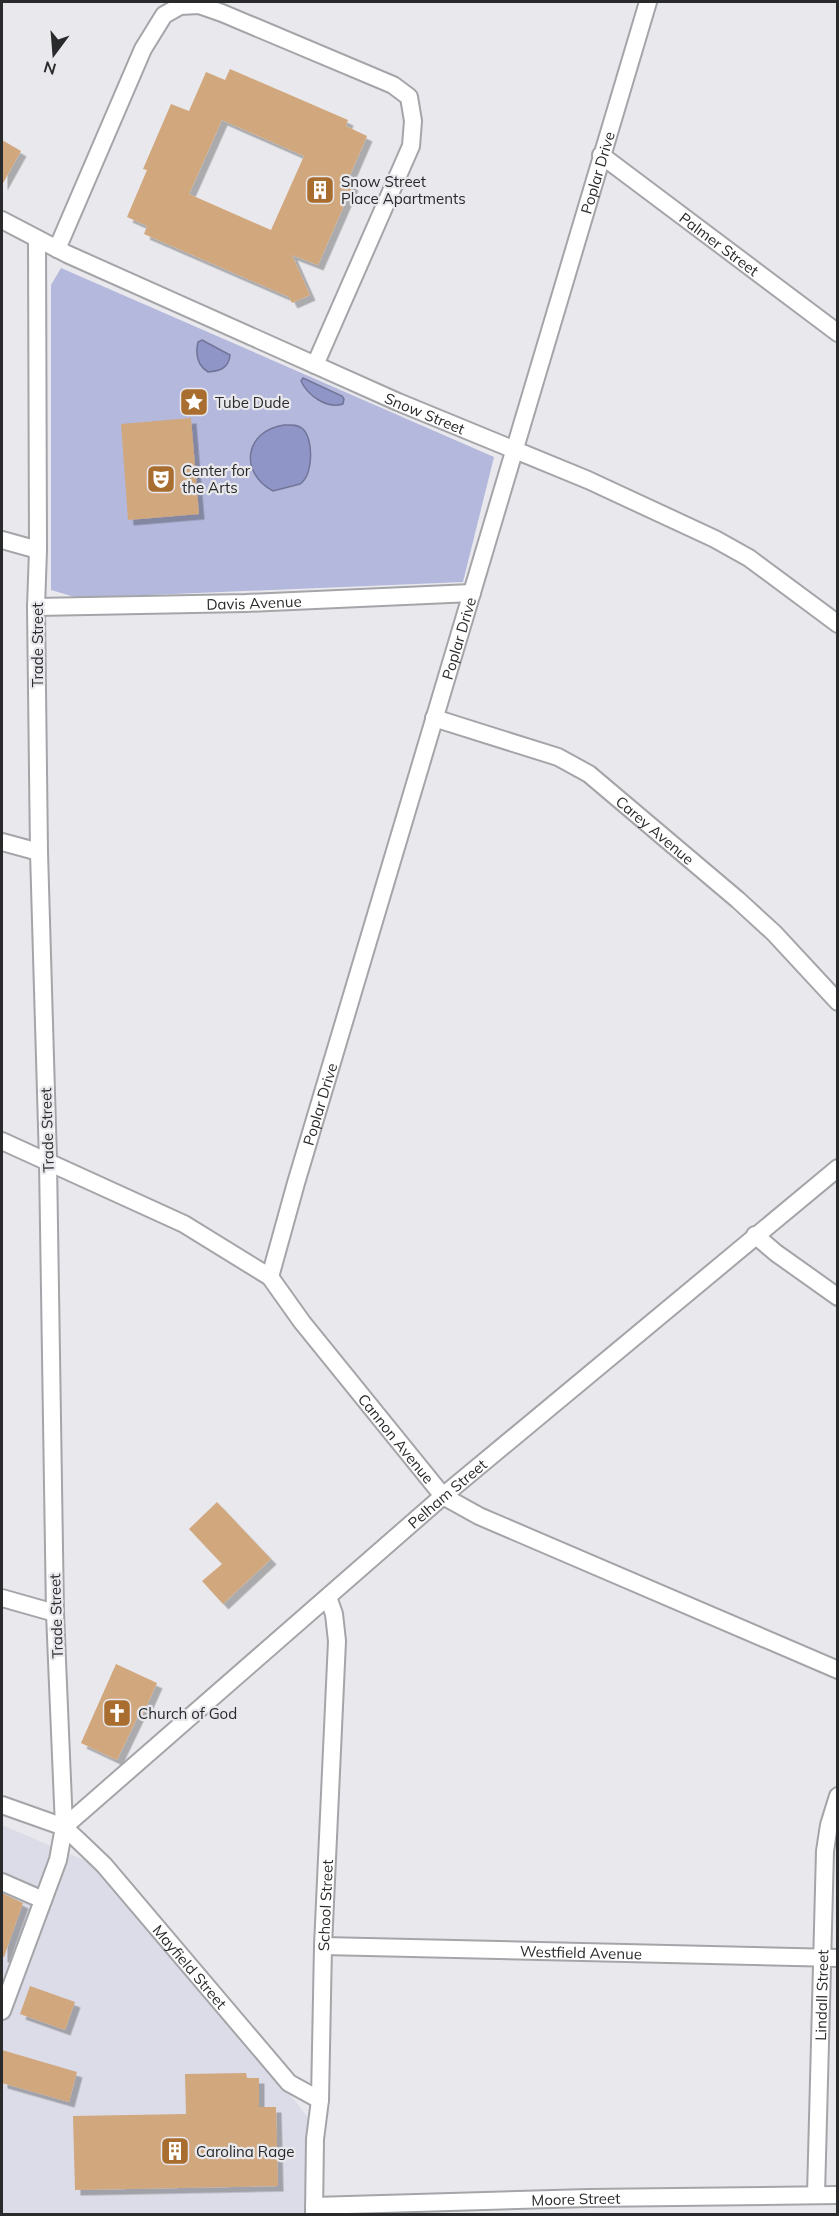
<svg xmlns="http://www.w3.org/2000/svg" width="839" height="2216" font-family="Mulish,sans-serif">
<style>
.built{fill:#dbdce7}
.green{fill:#b4b8dc}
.water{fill:#9095c7;stroke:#717598;stroke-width:1.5}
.building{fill:#d1a77e;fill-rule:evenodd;filter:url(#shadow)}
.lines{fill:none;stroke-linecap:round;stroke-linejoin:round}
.minor-casing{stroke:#a4a5a8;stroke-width:20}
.minor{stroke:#fff;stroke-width:16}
.labels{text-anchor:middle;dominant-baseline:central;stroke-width:4.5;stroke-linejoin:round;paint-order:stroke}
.street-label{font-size:15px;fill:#292a2b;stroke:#e9e9ed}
.poi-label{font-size:15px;fill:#292a2b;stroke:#e9e9ed;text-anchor:start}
</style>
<defs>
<filter id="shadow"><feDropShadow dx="5.5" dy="5.5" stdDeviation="0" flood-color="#0004"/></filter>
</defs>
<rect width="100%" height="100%" fill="#e9e9ed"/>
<path class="built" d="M 2,1825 L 93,1864 L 286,2089 L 309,2119 L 304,2214 L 2,2214 Z"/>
<path class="green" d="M 61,268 L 494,457 L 463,582 L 78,598 L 51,590 L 51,285 Z"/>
<path class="water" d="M 202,340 L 230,355 C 229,368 220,371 208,372 C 197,365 195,355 198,342 Z
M 303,378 L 342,396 L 344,399 L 343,404 C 327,409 308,396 301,381 Z
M 284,425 C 290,425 298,424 303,429 C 314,440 313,475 300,484 L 273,491 C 239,473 244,431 284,425 Z"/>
<path class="building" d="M 230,69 L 348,120 L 346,126 L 367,136 L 347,182 L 353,185 L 318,265 L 292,255 L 310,295 L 292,303 L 289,297 L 144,234 L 147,226 L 127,217 L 147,170 L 143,169 L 171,104 L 189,111 L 206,72 L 225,80 ZM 222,120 L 304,156 L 271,230 L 189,194 Z
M 2,140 L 21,151 L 2,185 Z
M 191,418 L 199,514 L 128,520 L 121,424 Z
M 217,1502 L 271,1559 L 223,1604 L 202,1581 L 222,1564 L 189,1529 Z
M 116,1664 L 157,1683 L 143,1714 L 140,1712 L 117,1760 L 81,1743 Z
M 2,1893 L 23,1903 L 4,1957 L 2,1957 Z
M 30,1986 L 75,2002 L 65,2030 L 20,2014 Z
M 2,2050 L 77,2072 L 69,2102 L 2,2083 Z
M 246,2073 L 247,2078 L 259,2078 L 259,2107 L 276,2107 L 278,2186 L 75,2190 L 73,2116 L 186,2114 L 185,2074 Z"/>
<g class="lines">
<g class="minor-casing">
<g id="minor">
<path id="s1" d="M 601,155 L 838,333"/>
<path id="s2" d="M 2,220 L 67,254 L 398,402 L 588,480 L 715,539 L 749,558 L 838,624"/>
<path d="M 57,249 L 143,49 L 164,15 L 180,6 L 199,5 L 222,13 L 393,85 L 409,97 L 413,121 L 411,146 L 315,365"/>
<path d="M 2,540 L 38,550"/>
<path id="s3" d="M 36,607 L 246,603 L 472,593"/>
<path id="s4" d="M 434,718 L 558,757 L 589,774 L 738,900 L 774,933 L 838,1002"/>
<path d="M 2,842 L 39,852"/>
<path id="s5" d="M 2,1141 L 184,1224 L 270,1277 L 302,1322 L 443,1496 L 479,1516 L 838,1670"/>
<path d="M 755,1235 L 776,1253 L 838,1297"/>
<path id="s6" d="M 270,1277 L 296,1183 L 648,2"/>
<path d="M 2,1598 L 55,1613"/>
<path id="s7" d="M 2,1805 L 64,1827 L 80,1842 L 104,1865 L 289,2083 L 320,2100"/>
<path id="s8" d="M 64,1827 L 443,1496 L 838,1168"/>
<path d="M 2,1882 L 43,1900"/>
<path id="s9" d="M 323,1946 L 838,1958"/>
<path d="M 2,2011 L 58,1860 L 64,1827 L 55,1613 L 48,1161 L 39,852 L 36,607 L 38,550 L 37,239"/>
<path id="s10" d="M 816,2195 L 825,1851 L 829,1825 L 838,1796"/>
<path id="s11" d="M 314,2206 L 589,2198 L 838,2195"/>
<path id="s12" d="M 314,2214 L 315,2139 L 320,2100 L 323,1946 L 337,1641 L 334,1614 L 328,1597"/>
</g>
</g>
<use href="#minor" class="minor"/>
</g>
<defs>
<g id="building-square" transform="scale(1.5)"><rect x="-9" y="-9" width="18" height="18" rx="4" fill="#a96e2f" stroke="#e9e9ed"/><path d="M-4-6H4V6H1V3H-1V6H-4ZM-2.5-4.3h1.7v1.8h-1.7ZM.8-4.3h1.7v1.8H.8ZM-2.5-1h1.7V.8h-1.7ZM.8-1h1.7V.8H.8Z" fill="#fff"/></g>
<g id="sight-square" transform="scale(1.5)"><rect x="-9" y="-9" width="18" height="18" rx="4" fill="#a96e2f" stroke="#e9e9ed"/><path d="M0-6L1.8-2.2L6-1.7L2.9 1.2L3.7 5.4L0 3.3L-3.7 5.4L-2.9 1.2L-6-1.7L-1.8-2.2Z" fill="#fff"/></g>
<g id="theatre-square" transform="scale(1.5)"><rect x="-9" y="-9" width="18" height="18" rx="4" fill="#a96e2f" stroke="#e9e9ed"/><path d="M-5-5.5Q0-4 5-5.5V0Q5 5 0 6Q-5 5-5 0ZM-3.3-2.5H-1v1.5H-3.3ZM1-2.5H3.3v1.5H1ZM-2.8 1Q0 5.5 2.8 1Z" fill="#fff"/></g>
<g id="church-square" transform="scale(1.5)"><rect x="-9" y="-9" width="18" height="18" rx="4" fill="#a96e2f" stroke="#e9e9ed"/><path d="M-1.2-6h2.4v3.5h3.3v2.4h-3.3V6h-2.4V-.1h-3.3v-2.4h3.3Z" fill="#fff"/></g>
</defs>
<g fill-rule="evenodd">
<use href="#building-square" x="320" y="190"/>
<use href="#sight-square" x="194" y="402"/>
<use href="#theatre-square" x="161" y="479"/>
<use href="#church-square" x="117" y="1713"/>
<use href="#building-square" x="175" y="2151"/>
</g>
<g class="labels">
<g class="street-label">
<text stroke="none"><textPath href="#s6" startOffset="1152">Poplar Drive</textPath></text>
<text stroke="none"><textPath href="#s1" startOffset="148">Palmer Street</textPath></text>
<text stroke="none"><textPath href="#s2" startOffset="465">Snow Street</textPath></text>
<text stroke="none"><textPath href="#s3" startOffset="218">Davis Avenue</textPath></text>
<text stroke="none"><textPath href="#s6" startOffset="666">Poplar Drive</textPath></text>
<text transform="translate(37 645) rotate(-90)">Trade Street</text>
<text stroke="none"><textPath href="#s4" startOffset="252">Carey Avenue</textPath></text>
<text stroke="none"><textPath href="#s6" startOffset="180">Poplar Drive</textPath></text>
<text transform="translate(47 1130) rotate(-92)">Trade Street</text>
<text stroke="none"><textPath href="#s5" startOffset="506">Cannon Avenue</textPath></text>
<text stroke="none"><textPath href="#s8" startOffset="508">Pelham Street</textPath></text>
<text transform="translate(56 1616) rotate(-92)">Trade Street</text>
<text stroke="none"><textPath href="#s12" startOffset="309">School Street</textPath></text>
<text stroke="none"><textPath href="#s9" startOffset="258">Westfield Avenue</textPath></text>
<text stroke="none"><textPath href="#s7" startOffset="254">Mayfield Street</textPath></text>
<text stroke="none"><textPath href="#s10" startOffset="200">Lindall Street</textPath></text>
<text stroke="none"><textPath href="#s11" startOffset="262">Moore Street</textPath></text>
</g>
<g class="poi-label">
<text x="341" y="181">Snow Street<tspan x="341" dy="17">Place Apartments</tspan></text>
<text x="215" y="402">Tube Dude</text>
<text x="182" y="470">Center for<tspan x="182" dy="17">the Arts</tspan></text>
<text x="138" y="1713">Church of God</text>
<text x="196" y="2151">Carolina Rage</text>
</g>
</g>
<rect width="839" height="2216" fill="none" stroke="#292a2b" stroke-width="6"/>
<g transform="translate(54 54) rotate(196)" stroke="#e9e9ed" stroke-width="4.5" paint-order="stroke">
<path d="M0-4.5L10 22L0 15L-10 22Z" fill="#292a2b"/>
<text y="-9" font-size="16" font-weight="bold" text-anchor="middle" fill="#292a2b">N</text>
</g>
</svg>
